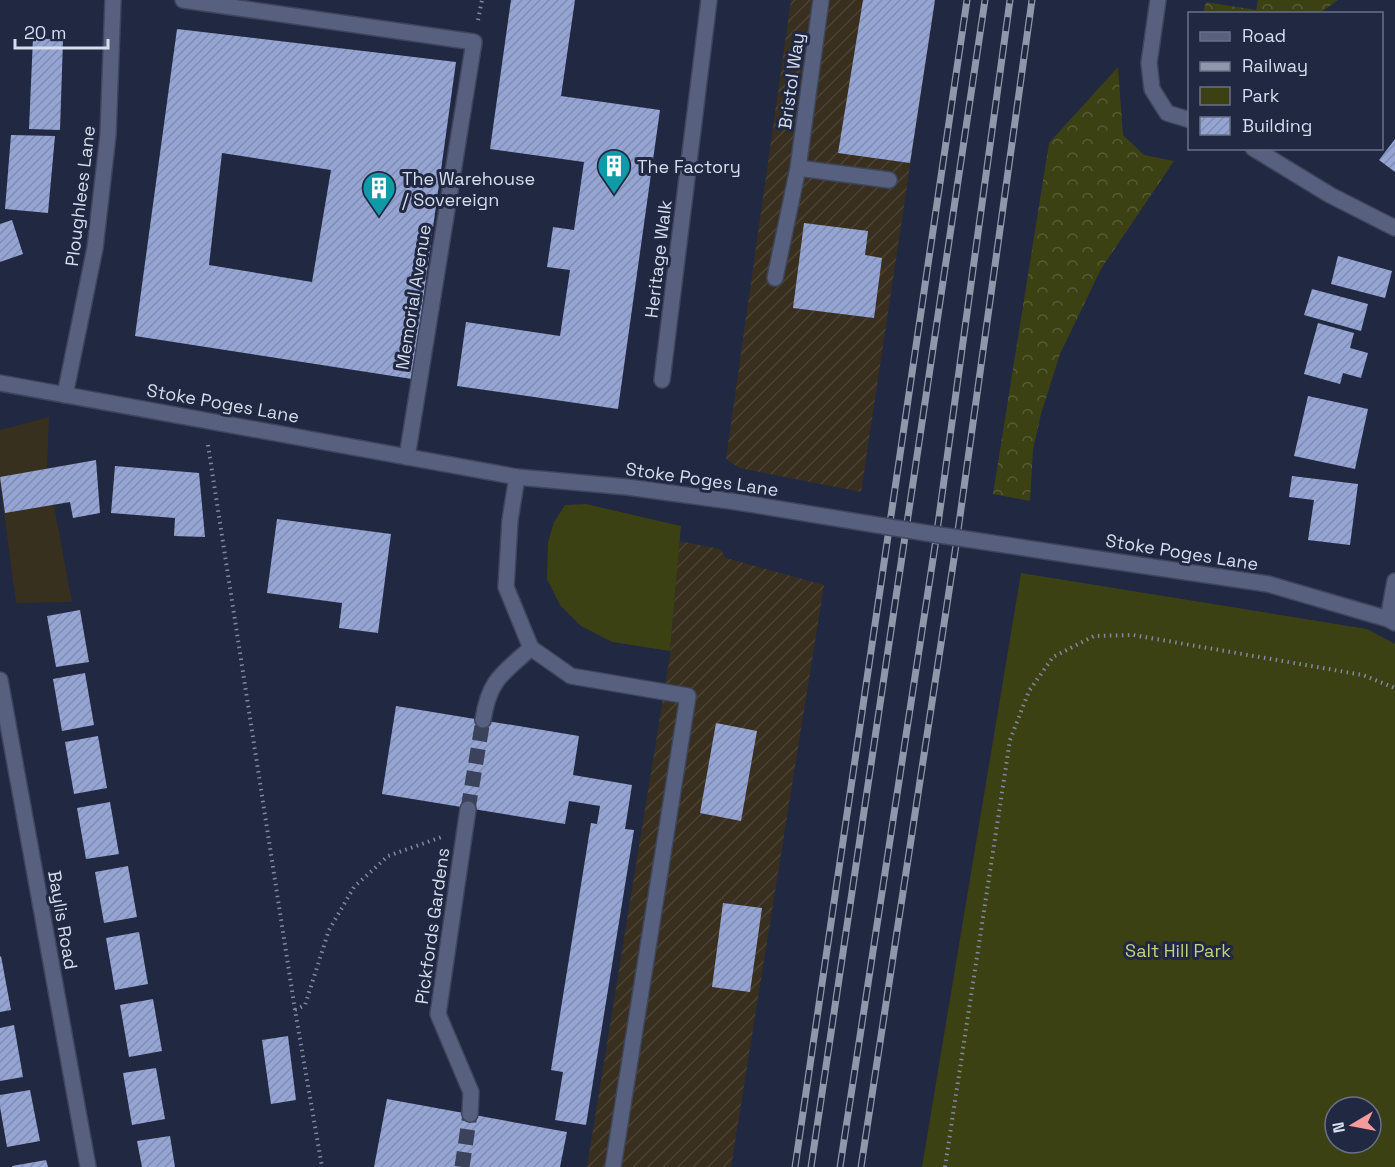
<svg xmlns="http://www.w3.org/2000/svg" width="1395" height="1167" font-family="'Space Grotesk',sans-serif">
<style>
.commercial{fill:#37301f}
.industrial{fill:url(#industrial-furrows)}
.green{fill:#3c4113;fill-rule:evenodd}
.forest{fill:url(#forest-crowns)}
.building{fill:url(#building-hatch);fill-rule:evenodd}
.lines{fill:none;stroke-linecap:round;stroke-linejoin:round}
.street-tunnel{stroke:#3b435c;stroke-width:15;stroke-dasharray:15 8;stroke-linecap:butt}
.lane-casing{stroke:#3f455b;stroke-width:18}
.street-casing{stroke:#3f455b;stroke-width:18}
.secondary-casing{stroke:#3f455b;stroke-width:18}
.path{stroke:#81899e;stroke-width:4;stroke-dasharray:1.5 4.5;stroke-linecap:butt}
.lane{stroke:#57617f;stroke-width:15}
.street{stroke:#57617f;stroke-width:15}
.secondary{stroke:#57617f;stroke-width:15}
.rail-casing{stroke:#8f97ab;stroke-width:7}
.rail{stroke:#202842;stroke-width:4.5;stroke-dasharray:14;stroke-linecap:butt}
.secondary-bridge-casing{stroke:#3f455b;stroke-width:18;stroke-linecap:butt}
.secondary-bridge{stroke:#57617f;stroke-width:15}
.labels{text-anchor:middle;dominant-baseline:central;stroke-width:6;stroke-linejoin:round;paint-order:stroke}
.street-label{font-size:18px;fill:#d6ddee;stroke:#202842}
.poi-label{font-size:18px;fill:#d6ddee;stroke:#202842;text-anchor:start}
.park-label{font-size:18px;fill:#c3cf83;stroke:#202842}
</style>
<defs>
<pattern id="industrial-furrows" width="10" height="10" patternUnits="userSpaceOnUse" patternTransform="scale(1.5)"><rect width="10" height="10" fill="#382f1f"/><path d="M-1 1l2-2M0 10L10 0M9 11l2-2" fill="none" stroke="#4b4335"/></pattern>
<pattern id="forest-crowns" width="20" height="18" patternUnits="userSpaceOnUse" patternTransform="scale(1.5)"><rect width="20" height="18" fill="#3c4113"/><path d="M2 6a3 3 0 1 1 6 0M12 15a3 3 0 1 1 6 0" fill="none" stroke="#575c36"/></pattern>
<pattern id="building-hatch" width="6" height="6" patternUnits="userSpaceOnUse" patternTransform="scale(1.5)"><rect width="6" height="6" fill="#95a4d3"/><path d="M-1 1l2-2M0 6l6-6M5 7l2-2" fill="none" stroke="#808cb0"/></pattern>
</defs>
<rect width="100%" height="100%" fill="#202842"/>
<path class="commercial" d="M 49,417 L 47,468 L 72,602 L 16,603 L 0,483 L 0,430 Z"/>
<path class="industrial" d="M 791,0 L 935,0 L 861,492 L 739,468 L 726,459 Z
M 679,541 L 720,549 L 726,558 L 824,585 L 731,1167 L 587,1167 L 670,655 Z"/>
<path class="green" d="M 586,504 L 681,526 L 670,651 L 612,642 L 581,626 L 560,605 L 547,579 L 548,542 L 554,522 L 565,505 Z
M 1021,573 L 1367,629 L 1395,644 L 1395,1167 L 922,1167 ZM 1335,1107 L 1371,1107 L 1371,1143 L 1335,1143 Z"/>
<path class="forest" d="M 1258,0 L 1338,0 L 1320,13 L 1203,13 L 1206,2 L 1256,10 Z
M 1118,67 L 1123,135 L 1144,155 L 1174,161 L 1101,269 L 1060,354 L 1041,414 L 1033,450 L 1030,501 L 993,494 L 1049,143 Z"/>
<path class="building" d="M 511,0 L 575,0 L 561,96 L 660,110 L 618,409 L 457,386 L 466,322 L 560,336 L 570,270 L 547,267 L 553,227 L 574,230 L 584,162 L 490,149 Z
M 863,0 L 935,0 L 910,163 L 838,153 Z
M 177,29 L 456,62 L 412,379 L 135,336 ZM 222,153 L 331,170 L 312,282 L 209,265 Z
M 33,38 L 63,40 L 60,130 L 29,129 Z
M 11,135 L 55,136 L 48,213 L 5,209 Z
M 1395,139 L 1395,172 L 1379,160 Z
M 12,220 L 23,254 L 0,262 L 0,224 Z
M 804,223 L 868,231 L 865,255 L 882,258 L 874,318 L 793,308 Z
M 1338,256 L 1392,271 L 1385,298 L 1331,284 Z
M 1312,289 L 1368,304 L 1361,331 L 1304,315 Z
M 1318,323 L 1354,333 L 1350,348 L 1368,353 L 1361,378 L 1343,373 L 1340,384 L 1304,374 Z
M 1308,396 L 1368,409 L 1355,469 L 1294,456 Z
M 96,460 L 100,513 L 73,518 L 70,502 L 5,513 L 0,477 Z
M 115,466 L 199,473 L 205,537 L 174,536 L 175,518 L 111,513 Z
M 1292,476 L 1358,484 L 1350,545 L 1308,540 L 1314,500 L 1289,497 Z
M 277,519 L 391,534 L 378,633 L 339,628 L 342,603 L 267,593 Z
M 80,610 L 89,662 L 56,667 L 47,616 Z
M 85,673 L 94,725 L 62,731 L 53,679 Z
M 396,706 L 579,736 L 573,775 L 632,785 L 625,829 L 634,830 L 586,1125 L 555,1120 L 563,1072 L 551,1070 L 591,823 L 597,824 L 600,806 L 569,801 L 565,824 L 382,794 Z
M 716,723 L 757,731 L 741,821 L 700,813 Z
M 98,736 L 107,788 L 74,794 L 65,742 Z
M 110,802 L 119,854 L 86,859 L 77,808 Z
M 128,866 L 137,917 L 104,923 L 95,872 Z
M 723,903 L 762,908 L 750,992 L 712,987 Z
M 139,932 L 148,984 L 115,990 L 106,938 Z
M 1,956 L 11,1010 L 0,1012 L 0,957 Z
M 153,999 L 162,1051 L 129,1057 L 120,1005 Z
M 14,1025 L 23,1077 L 0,1081 L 0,1028 Z
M 288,1036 L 296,1100 L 271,1104 L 262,1040 Z
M 156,1068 L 165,1119 L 132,1125 L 123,1073 Z
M 30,1090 L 40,1141 L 7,1147 L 0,1107 L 0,1095 Z
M 387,1099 L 567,1132 L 560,1167 L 374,1167 Z
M 170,1136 L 175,1167 L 142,1167 L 137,1141 Z
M 46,1160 L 48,1167 L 12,1167 L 12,1166 Z"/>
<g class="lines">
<path class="street-tunnel" d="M 468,809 L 483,720
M 462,1167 L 470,1114"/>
<g class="lane-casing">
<path id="lane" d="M 183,0 L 474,42 L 407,457
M 798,168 L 889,180
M 775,278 L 798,168 L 821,0
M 662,380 L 709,0"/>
</g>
<g class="street-casing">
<path id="street" d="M 1158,0 L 1149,63 L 1152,89 L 1167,113 L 1190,120
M 1253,148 L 1330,195 L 1395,228
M 65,395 L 95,248 L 108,135 L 113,0
M 517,477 L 510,520 L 506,587 L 531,648 L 571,676 L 688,696 L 613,1167
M 1388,619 L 1395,581
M 0,680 L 88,1167
M 483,720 C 489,680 502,674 531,648
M 468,809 L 438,1014 L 471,1092 L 470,1114"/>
</g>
<g class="secondary-casing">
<path id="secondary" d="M 0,383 L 517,477 L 627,487 L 737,502
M 1071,555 L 1268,584 L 1388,619 L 1395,623"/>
</g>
<path class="path" d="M 478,20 L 482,0
M 208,445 L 295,1010 L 322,1167
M 295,1010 L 305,1005 L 329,930 L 354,887 L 388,856 L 442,837
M 945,1167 L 1010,740 L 1029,691 L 1053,657 L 1094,636 L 1133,635 L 1363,675 L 1395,688"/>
<use href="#lane" class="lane"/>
<use href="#street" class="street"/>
<use href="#secondary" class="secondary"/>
<g class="rail-casing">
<path id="rail" d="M 795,1167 L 967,0
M 811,1167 L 985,0
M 840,1167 L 935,546 L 1010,0
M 861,1167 L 955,552 L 1032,0"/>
</g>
<use href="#rail" class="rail"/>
<g class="secondary-bridge-casing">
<path id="secondary-bridge" d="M 737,502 L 926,533 L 1071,555"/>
</g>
<use href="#secondary-bridge" class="secondary-bridge"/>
</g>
<defs>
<g id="building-pin" transform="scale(1.725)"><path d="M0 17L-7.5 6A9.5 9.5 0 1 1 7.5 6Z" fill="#0f9aa8" stroke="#202842"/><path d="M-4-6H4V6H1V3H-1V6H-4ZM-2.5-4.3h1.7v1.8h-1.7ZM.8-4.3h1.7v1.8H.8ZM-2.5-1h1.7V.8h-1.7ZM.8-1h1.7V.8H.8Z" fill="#fff"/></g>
</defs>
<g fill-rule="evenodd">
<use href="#building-pin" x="614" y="166"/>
<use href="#building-pin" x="379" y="188"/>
</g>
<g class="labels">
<g class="street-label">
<text transform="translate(791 81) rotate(-82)">Bristol Way</text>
<text transform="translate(80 196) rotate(-83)">Ploughlees Lane</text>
<text transform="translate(658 259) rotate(-83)">Heritage Walk</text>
<text transform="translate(413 297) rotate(-81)">Memorial Avenue</text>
<text transform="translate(223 403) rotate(10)">Stoke Poges Lane</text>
<text transform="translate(702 479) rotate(8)">Stoke Poges Lane</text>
<text transform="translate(1182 552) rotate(9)">Stoke Poges Lane</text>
<text transform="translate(63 920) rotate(80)">Baylis Road</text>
<text transform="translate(432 926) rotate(-82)">Pickfords Gardens</text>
</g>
<g class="poi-label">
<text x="637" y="166">The Factory</text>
<text x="402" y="178">The Warehouse<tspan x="402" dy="21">/ Sovereign</tspan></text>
</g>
<g class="park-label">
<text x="1178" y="950">Salt Hill Park</text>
</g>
</g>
<rect x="1188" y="12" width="195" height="138" fill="#202842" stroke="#697087" stroke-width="1.5"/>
<rect x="1200" y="32" width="30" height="9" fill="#57617f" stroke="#697087" stroke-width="1.5"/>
<text x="1242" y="42" font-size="18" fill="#d6ddee">Road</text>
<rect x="1200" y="62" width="30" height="9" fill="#8f97ab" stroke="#697087" stroke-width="1.5"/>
<text x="1242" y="72" font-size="18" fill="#d6ddee">Railway</text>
<rect x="1200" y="87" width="30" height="18" fill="#3c4113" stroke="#697087" stroke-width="1.5"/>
<text x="1242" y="102" font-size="18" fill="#d6ddee">Park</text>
<rect x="1200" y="117" width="30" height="18" fill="url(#building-hatch)" stroke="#697087" stroke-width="1.5"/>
<text x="1242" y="132" font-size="18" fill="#d6ddee">Building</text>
<g transform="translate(1353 1125) rotate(260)"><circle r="28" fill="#202842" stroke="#697087" stroke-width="1.5"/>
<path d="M0-4.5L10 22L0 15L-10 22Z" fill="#f59b9c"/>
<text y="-9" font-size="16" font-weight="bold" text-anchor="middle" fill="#d6ddee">N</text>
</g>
<path d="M15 39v9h93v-9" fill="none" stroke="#d6ddee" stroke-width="3"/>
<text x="24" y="39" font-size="18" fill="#d6ddee" stroke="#202842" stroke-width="4.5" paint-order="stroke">20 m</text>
</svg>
